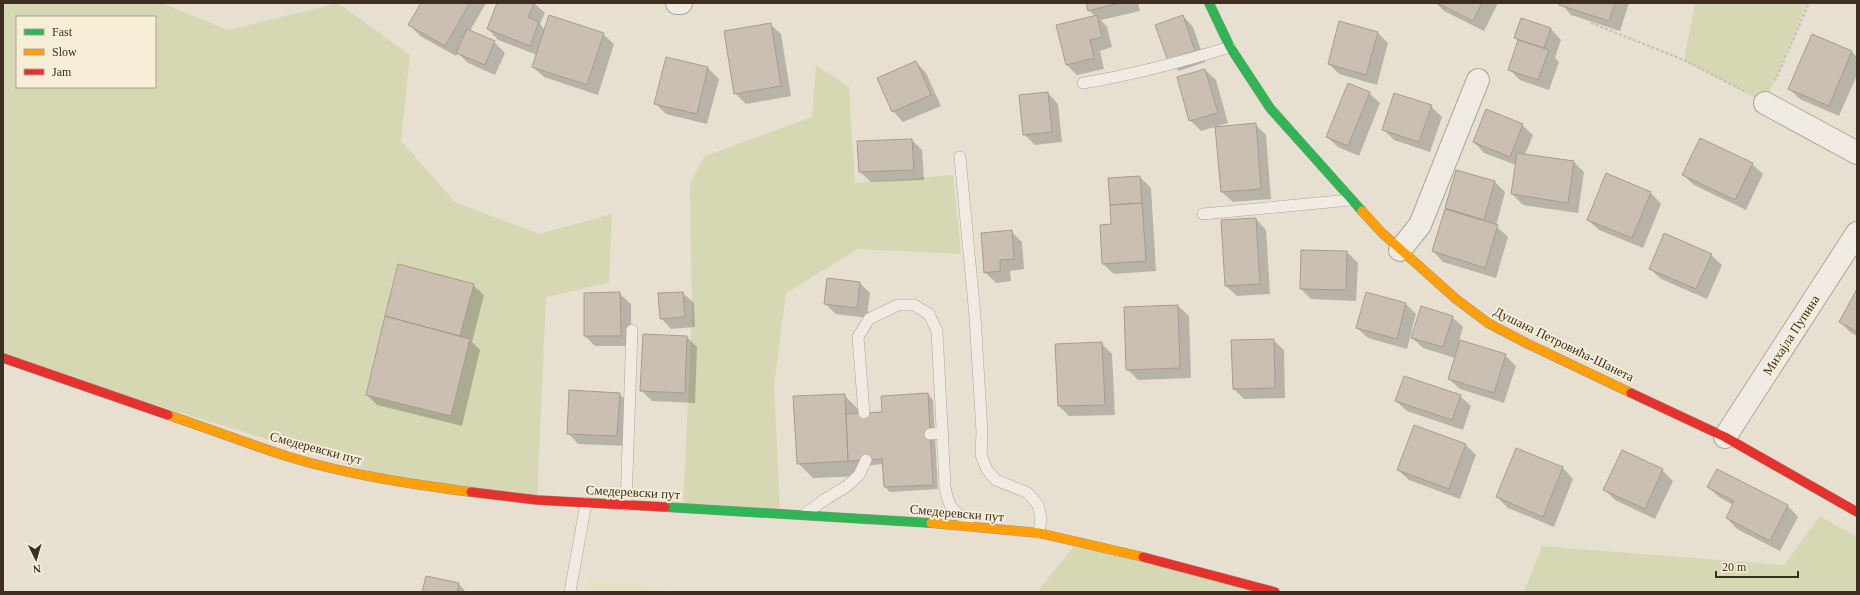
<svg xmlns="http://www.w3.org/2000/svg" width="1860" height="595" font-family="Georgia,serif">
<style>
.farmland{fill:#e6dfc2}
.green{fill:#d6d7b3;fill-rule:evenodd}
.shadow{fill:#0003}
.building{fill:#cbbfb2;stroke:#a89c90}
.lines{fill:none;stroke-linecap:round;stroke-linejoin:round}
.lane-casing{stroke:#ada599;stroke-width:12}
.street-casing{stroke:#ada599;stroke-width:24}
.fast-casing{stroke:#9c958a;stroke-width:10}
.slow-casing{stroke:#9c958a;stroke-width:10}
.jam-casing{stroke:#9c958a;stroke-width:10}
.path{stroke:#c8c2b9;stroke-width:2.5;stroke-dasharray:3 2;stroke-linecap:butt}
.lane{stroke:#efebe3;stroke-width:11}
.street{stroke:#efebe3;stroke-width:22}
.fast{stroke:#30b455;stroke-width:9}
.slow{stroke:#ff9f0a;stroke-width:9}
.jam{stroke:#e5322d;stroke-width:9}
.labels{text-anchor:middle;dominant-baseline:central;stroke-width:4;stroke-linejoin:round;paint-order:stroke}
.street-label{font-size:13px;fill:#3d2e20;stroke:#f7eed8}
</style>
<rect width="100%" height="100%" fill="#e7e0d1"/>
<path class="farmland" d="M 589,580 L 696,592 L 587,592 Z"/>
<path class="green" d="M 3,3 L 161,3 L 228,30 L 338,3 L 410,55 L 401,141 L 455,202 L 539,234 L 612,214 L 609,283 L 546,297 L 537,500 L 416,485 L 3,358 ZM 17,17 L 155,17 L 155,87 L 17,87 Z
M 1695,3 L 1807,3 L 1765,103 L 1684,60 Z
M 816,65 L 849,87 L 855,183 L 953,175 L 961,254 L 858,249 L 786,293 L 774,386 L 780,514 L 683,508 L 692,314 L 690,183 L 705,156 L 812,117 Z
M 1820,516 L 1857,537 L 1857,592 L 1524,592 L 1542,546 L 1784,565 Z
M 1078,541 L 1275,592 L 1037,592 Z"/>
<path class="shadow" d="M 422,3 L 486,3 L 470,31 L 494,42 L 505,53 L 495,75 L 468,63 L 458,53 L 456,56 L 420,36 L 410,25 Z
M 498,3 L 534,3 L 545,13 L 540,24 L 545,30 L 603,34 L 614,44 L 598,95 L 544,77 L 533,67 L 537,55 L 498,40 L 488,29 Z
M 1087,3 L 1138,3 L 1140,11 L 1101,20 L 1107,27 L 1112,47 L 1100,51 L 1104,69 L 1077,75 L 1067,65 L 1095,16 L 1089,10 Z
M 1436,3 L 1498,3 L 1484,31 L 1444,11 Z
M 1561,3 L 1629,3 L 1620,31 L 1571,15 Z
M 1183,16 L 1193,27 L 1205,62 L 1179,71 L 1169,60 Z
M 1521,19 L 1551,29 L 1561,40 L 1555,58 L 1559,62 L 1549,90 L 1520,80 L 1509,69 L 1519,41 L 1515,38 Z
M 770,24 L 781,34 L 791,96 L 746,104 L 735,93 Z
M 1377,32 L 1388,43 L 1377,85 L 1339,74 L 1329,64 Z
M 1852,52 L 1857,57 L 1857,75 L 1839,116 L 1800,99 L 1789,89 Z
M 667,58 L 708,68 L 719,79 L 707,124 L 666,114 L 655,103 Z
M 916,62 L 926,73 L 941,106 L 903,122 L 893,111 Z
M 1205,70 L 1216,80 L 1228,123 L 1201,131 L 1190,120 Z
M 1048,93 L 1058,104 L 1062,142 L 1035,145 L 1024,134 Z
M 1369,93 L 1380,103 L 1359,156 L 1338,147 L 1327,137 Z
M 1431,106 L 1442,117 L 1430,152 L 1394,140 L 1383,129 Z
M 1255,124 L 1266,135 L 1271,199 L 1233,202 L 1222,192 Z
M 1522,125 L 1533,135 L 1525,155 L 1573,161 L 1584,172 L 1578,213 L 1523,205 L 1512,194 L 1516,165 L 1484,153 L 1474,142 Z
M 912,140 L 922,150 L 924,180 L 871,182 L 860,172 Z
M 1752,164 L 1763,174 L 1746,210 L 1694,185 L 1683,175 Z
M 1607,175 L 1651,193 L 1661,204 L 1643,248 L 1599,230 L 1588,220 Z
M 1140,177 L 1151,188 L 1156,271 L 1114,274 L 1103,264 Z
M 1495,182 L 1505,192 L 1496,226 L 1508,237 L 1496,278 L 1443,262 L 1433,251 L 1450,212 L 1446,208 Z
M 1256,219 L 1266,230 L 1270,294 L 1237,296 L 1226,286 Z
M 1011,231 L 1022,242 L 1024,269 L 1010,271 L 1011,281 L 996,283 L 985,272 Z
M 1347,252 L 1358,263 L 1356,301 L 1311,299 L 1301,289 Z
M 1711,255 L 1722,265 L 1707,299 L 1661,279 L 1650,269 Z
M 399,266 L 473,285 L 484,295 L 472,342 L 480,350 L 462,426 L 377,405 L 367,395 Z
M 860,283 L 870,293 L 867,318 L 836,314 L 825,304 Z
M 1857,291 L 1857,336 L 1850,332 L 1840,322 Z
M 683,293 L 694,303 L 695,327 L 671,329 L 661,318 Z
M 620,294 L 631,304 L 631,346 L 595,346 L 585,336 Z
M 1366,294 L 1406,304 L 1416,314 L 1407,349 L 1368,338 L 1357,328 Z
M 1178,306 L 1189,316 L 1191,378 L 1138,380 L 1127,369 Z
M 1452,317 L 1463,327 L 1459,341 L 1505,355 L 1516,366 L 1504,403 L 1460,389 L 1449,379 L 1455,358 L 1423,348 L 1412,338 Z
M 687,337 L 697,347 L 695,403 L 652,401 L 641,390 Z
M 1273,340 L 1284,350 L 1285,398 L 1244,399 L 1234,389 Z
M 1101,343 L 1112,354 L 1115,415 L 1069,416 L 1059,406 Z
M 619,394 L 630,404 L 628,446 L 578,444 L 568,433 Z
M 928,394 L 933,400 L 938,489 L 890,492 L 885,487 L 884,464 L 862,466 L 863,476 L 813,478 L 798,463 L 844,395 L 859,410 L 860,414 L 883,413 Z
M 1460,396 L 1471,406 L 1463,430 L 1407,411 L 1396,401 Z
M 1414,426 L 1466,445 L 1476,455 L 1460,499 L 1409,480 L 1398,470 Z
M 1517,449 L 1563,468 L 1573,479 L 1554,527 L 1508,508 L 1497,497 Z
M 1662,470 L 1673,481 L 1655,519 L 1615,500 L 1605,490 Z
M 1717,470 L 1788,506 L 1798,517 L 1780,551 L 1737,529 L 1727,518 L 1733,505 L 1719,497 L 1708,487 Z
M 459,584 L 466,592 L 424,592 Z"/>
<path class="building" d="M 421,3 L 470,3 L 445,46 L 408,25 Z
M 497,3 L 534,3 L 528,17 L 539,22 L 530,46 L 487,29 Z
M 1086,3 L 1120,3 L 1088,11 Z
M 1437,3 L 1482,3 L 1473,21 Z
M 1559,3 L 1615,3 L 1609,21 L 1559,5 Z
M 549,15 L 604,33 L 587,85 L 532,67 Z
M 1097,15 L 1102,37 L 1090,40 L 1094,58 L 1066,65 L 1056,25 Z
M 1183,15 L 1195,51 L 1168,61 L 1155,25 Z
M 1521,18 L 1551,28 L 1544,48 L 1514,38 Z
M 1339,21 L 1378,32 L 1366,75 L 1328,64 Z
M 771,23 L 781,86 L 734,94 L 724,31 Z
M 467,29 L 495,41 L 485,65 L 456,53 Z
M 1812,34 L 1852,51 L 1829,106 L 1788,89 Z
M 1518,40 L 1549,50 L 1538,80 L 1508,70 Z
M 666,57 L 708,67 L 697,114 L 654,104 Z
M 916,61 L 931,95 L 892,112 L 877,78 Z
M 1205,69 L 1218,113 L 1189,121 L 1177,77 Z
M 1348,83 L 1370,92 L 1348,146 L 1326,137 Z
M 1048,92 L 1052,132 L 1023,135 L 1019,95 Z
M 1394,93 L 1432,105 L 1419,142 L 1382,130 Z
M 1486,109 L 1523,124 L 1510,157 L 1473,142 Z
M 1256,123 L 1261,189 L 1221,192 L 1215,127 Z
M 1700,138 L 1753,163 L 1735,200 L 1682,175 Z
M 912,139 L 914,170 L 859,172 L 857,141 Z
M 1517,153 L 1574,161 L 1568,203 L 1511,194 Z
M 1456,170 L 1495,181 L 1484,220 L 1445,208 Z
M 1606,173 L 1651,192 L 1632,238 L 1587,220 Z
M 1140,176 L 1142,203 L 1110,205 L 1108,178 Z
M 1142,203 L 1146,261 L 1102,264 L 1100,225 L 1111,224 L 1110,205 Z
M 1445,209 L 1498,225 L 1485,268 L 1432,251 Z
M 1256,218 L 1260,284 L 1225,286 L 1221,220 Z
M 1012,230 L 1014,259 L 1000,260 L 1000,271 L 984,273 L 981,233 Z
M 1664,233 L 1712,254 L 1696,289 L 1649,269 Z
M 1301,250 L 1347,251 L 1346,290 L 1300,289 Z
M 398,264 L 474,284 L 460,336 L 385,316 Z
M 827,278 L 860,282 L 857,308 L 824,304 Z
M 1857,289 L 1857,332 L 1839,322 Z
M 620,292 L 621,336 L 584,336 L 584,293 Z
M 683,292 L 685,317 L 660,319 L 658,293 Z
M 1366,292 L 1406,303 L 1397,339 L 1356,328 Z
M 1178,305 L 1180,368 L 1126,370 L 1124,307 Z
M 1421,306 L 1453,316 L 1443,347 L 1411,338 Z
M 385,316 L 470,339 L 451,416 L 366,395 Z
M 643,334 L 687,336 L 685,393 L 640,391 Z
M 1274,339 L 1275,388 L 1233,389 L 1231,340 Z
M 1460,340 L 1506,354 L 1494,393 L 1448,379 Z
M 1102,342 L 1105,405 L 1058,406 L 1055,344 Z
M 1404,376 L 1461,395 L 1452,420 L 1395,401 Z
M 569,390 L 620,393 L 617,436 L 567,434 Z
M 928,393 L 933,485 L 884,487 L 882,459 L 848,461 L 846,414 L 882,412 L 881,396 Z
M 845,394 L 848,461 L 797,464 L 793,396 Z
M 1414,425 L 1466,444 L 1449,489 L 1397,470 Z
M 1516,448 L 1563,467 L 1543,517 L 1496,497 Z
M 1622,450 L 1663,469 L 1645,509 L 1603,490 Z
M 1717,469 L 1788,505 L 1770,541 L 1726,518 L 1734,501 L 1707,487 Z
M 426,576 L 459,583 L 457,592 L 422,592 Z"/>
<g class="lines">
<g class="lane-casing">
<path id="lane" d="M 1083,83 C 1133,75 1181,62 1230,47
M 960,157 L 975,316 L 982,432 L 981,455 L 987,470 L 996,480 L 1028,493 L 1038,505 L 1041,518 L 1039,533
M 1203,214 L 1350,200
M 864,413 L 858,337 L 869,319 L 898,305 L 914,305 L 929,314 L 937,331 L 945,486 C 948,505 951,512 969,520
M 930,434 L 943,433
M 626,505 L 632,330
M 805,514 L 824,500 L 847,486 L 859,475 L 866,460
M 570,592 L 586,503"/>
</g>
<g class="street-casing">
<path id="street" d="M 677,3 L 681,3
M 1765,103 L 1857,153
M 1400,250 L 1420,225 L 1478,80
M 1725,437 L 1857,233"/>
</g>
<g class="fast-casing">
<path id="fast" d="M 1209,3 L 1230,47 L 1270,108 L 1362,211
M 665,507 L 931,523"/>
</g>
<g class="slow-casing">
<path id="slow" d="M 1362,211 L 1381,232 L 1456,299 L 1488,323 L 1528,344 L 1631,393
M 168,415 C 207,428 246,443 286,456 C 344,474 410,484 471,492
M 931,523 L 1039,533 L 1143,557"/>
</g>
<g class="jam-casing">
<path id="jam" d="M 3,358 L 168,415
M 1631,393 L 1725,437 L 1857,512
M 471,492 L 537,500 L 665,507
M 1143,557 L 1275,592"/>
</g>
<path class="path" d="M 1591,23 L 1684,60 L 1744,91
M 1775,81 L 1809,3"/>
<use href="#lane" class="lane"/>
<use href="#street" class="street"/>
<use href="#fast" class="fast"/>
<use href="#slow" class="slow"/>
<use href="#jam" class="jam"/>
</g>
<g class="labels">
<g class="street-label">
<text transform="translate(1791 335) rotate(-57)">Михајла Пупина</text>
<text transform="translate(1564 344) rotate(26)">Душана Петровића-Шанета</text>
<text transform="translate(316 448) rotate(15)">Смедеревски пут</text>
<text transform="translate(633 492) rotate(3)">Смедеревски пут</text>
<text transform="translate(957 513) rotate(5)">Смедеревски пут</text>
</g>
</g>
<rect width="1860" height="595" fill="none" stroke="#3d2e20" stroke-width="8"/>
<rect x="16" y="16" width="140" height="72" fill="#f7eed8" stroke="#ada18e"/>
<rect x="24" y="29" width="20" height="6" fill="#30b455" stroke="#ada18e"/>
<text x="52" y="36" font-size="12" fill="#3d2e20">Fast</text>
<rect x="24" y="49" width="20" height="6" fill="#ff9f0a" stroke="#ada18e"/>
<text x="52" y="56" font-size="12" fill="#3d2e20">Slow</text>
<rect x="24" y="69" width="20" height="6" fill="#e5322d" stroke="#ada18e"/>
<text x="52" y="76" font-size="12" fill="#3d2e20">Jam</text>
<g transform="translate(36 559) rotate(175)" stroke="#f7eed8" stroke-width="3" paint-order="stroke">
<path d="M0-3L7 15L0 10L-7 15Z" fill="#3d2e20"/>
<text y="-6" font-size="11" font-weight="bold" text-anchor="middle" fill="#3d2e20">N</text>
</g>
<path d="M1716 571v6h82v-6" fill="none" stroke="#3d2e20" stroke-width="2"/>
<text x="1722" y="571" font-size="12" fill="#3d2e20" stroke="#f7eed8" stroke-width="3" paint-order="stroke">20 m</text>
</svg>
